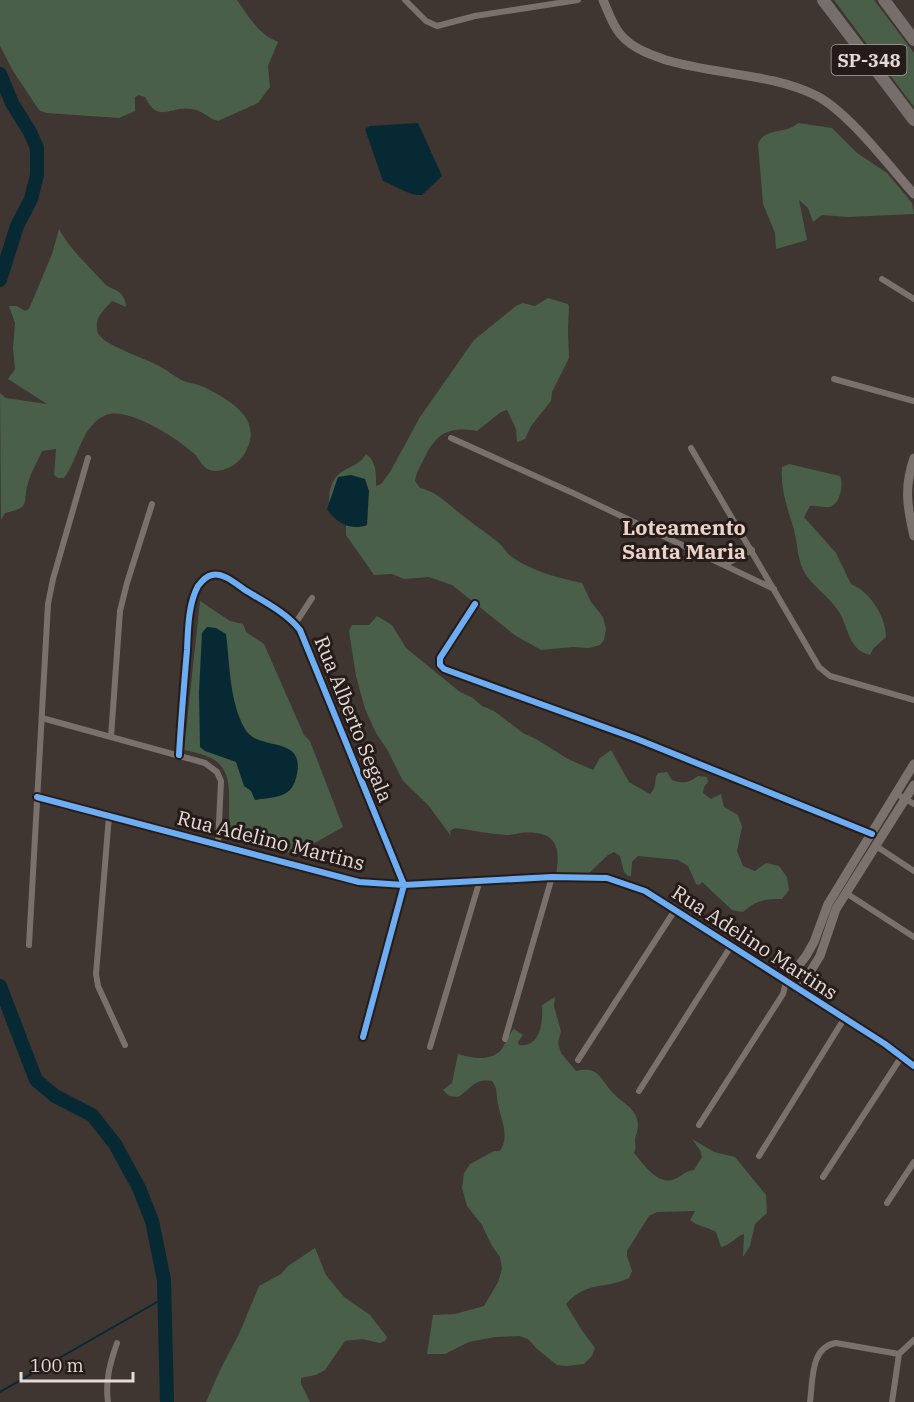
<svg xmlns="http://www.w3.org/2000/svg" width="914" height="1402" font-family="'IBM Plex Serif',serif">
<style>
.green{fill:#495f49}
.water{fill:#072933}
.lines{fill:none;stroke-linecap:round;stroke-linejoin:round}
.stream{stroke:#072933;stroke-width:2}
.river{stroke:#072933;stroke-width:14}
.street{stroke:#7a706c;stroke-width:6}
.secondary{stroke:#7c726d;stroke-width:9}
.highway{stroke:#766e6a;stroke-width:12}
.cycleway-casing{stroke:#251c19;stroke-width:10}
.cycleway{stroke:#6dadf4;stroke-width:6}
.labels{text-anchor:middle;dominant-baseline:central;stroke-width:6;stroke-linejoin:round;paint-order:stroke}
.shield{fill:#251c19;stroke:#ada19d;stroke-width:1.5}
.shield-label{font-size:18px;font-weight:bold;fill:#e7dad6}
.street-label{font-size:20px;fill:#e7dad6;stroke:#251c19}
.neighbourhood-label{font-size:21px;font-weight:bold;fill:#ecd3ca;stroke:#251c19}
</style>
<rect width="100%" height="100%" fill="#3f3531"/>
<path class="green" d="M 0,0 L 237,0 C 249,17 258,34 278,42 L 268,66 L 270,87 L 258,103 L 218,121 C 209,119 202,110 192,109 C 170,105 159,125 145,97 L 139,95 L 135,97 L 135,111 L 119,118 L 46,113 L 39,110 L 13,71 L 0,46 Z
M 834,0 L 874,0 L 914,53 L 914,107 Z
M 798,123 L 832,128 L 857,153 L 887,173 L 912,203 L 914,214 L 848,217 L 822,215 L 813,222 L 808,208 L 799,200 L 807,240 L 776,249 L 775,233 L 763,204 L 758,144 C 764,127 786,135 798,123 Z
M 59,229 C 71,251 89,266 105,284 C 110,289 117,289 121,294 C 125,298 125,302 126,307 L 112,301 C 105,309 95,317 97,328 C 97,331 98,334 100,336 C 109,347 147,359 161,367 C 169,371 176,378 184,381 C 192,384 199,384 206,388 C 233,402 266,421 243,456 C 236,466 219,475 207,469 C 201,465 198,456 192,452 C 177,438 127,406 106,415 C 81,425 79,459 64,478 L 58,478 L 54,475 L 56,449 L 42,451 C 38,461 31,472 28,483 C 22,504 32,507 5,513 L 1,520 L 0,393 L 6,398 L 47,404 L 8,379 L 15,369 L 13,348 L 15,323 L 9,306 L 17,306 L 25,311 L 29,309 L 52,254 Z
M 548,298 L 568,304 L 569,306 L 568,331 L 569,358 L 552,392 L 551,401 L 531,426 L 525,439 L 517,442 L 516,429 L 507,410 L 501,412 L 477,431 C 449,426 436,433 424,459 C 420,466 416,473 415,481 L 420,488 C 439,492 450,507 466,518 C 477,527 488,534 499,543 C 504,547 506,553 512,557 C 532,571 558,578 582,583 L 591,602 L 603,617 L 606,629 L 604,640 L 600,645 L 589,648 L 573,647 L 541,650 L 516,636 L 452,585 L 429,577 L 404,579 L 392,574 L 374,575 L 346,535 L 346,523 C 342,520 334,515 332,510 C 326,500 330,481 339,474 C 349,466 360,465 366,454 C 377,462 376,474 376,486 L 381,484 L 390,472 L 420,417 L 474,340 L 516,306 L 523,303 L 535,306 Z
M 789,464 L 840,476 C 844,485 840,504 830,507 C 823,508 817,505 810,506 L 804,517 L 836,553 L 851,584 C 870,592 886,616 886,637 L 873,649 L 870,655 C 847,650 849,625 837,609 C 828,596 814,587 806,575 C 797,561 798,545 794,530 C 788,510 780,489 782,467 Z
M 200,601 L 230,621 L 243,624 L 246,632 L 264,644 L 304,735 L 310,741 L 343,827 L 313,844 L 308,859 L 232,835 C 223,810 240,773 211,758 C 203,754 193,752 184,750 Z
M 377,616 L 392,625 L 406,648 L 460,692 L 473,698 L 482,706 L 494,711 L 523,733 L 536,739 L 568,759 L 593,770 L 600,758 L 611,750 L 629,782 L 650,794 C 658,786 653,780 658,773 L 667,772 L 672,780 C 684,784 688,783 698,776 L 707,777 L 708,782 L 704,787 L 703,793 L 711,799 L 721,794 L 724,807 L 738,815 L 742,827 L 737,851 L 743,866 L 755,871 L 766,863 L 779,866 L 787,877 L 789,890 L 782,899 C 764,899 757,900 743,912 L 732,910 L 702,882 L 699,885 L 696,884 L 688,866 L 678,860 L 638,856 L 632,862 L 631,876 L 628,876 L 624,872 L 620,856 L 614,852 L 608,855 L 585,877 L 556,874 C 562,843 553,830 520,833 C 515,834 511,835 506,835 C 489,834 472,830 455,828 L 450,831 L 451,836 L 428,805 L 403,781 L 388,751 L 376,733 L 365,709 L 356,676 L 349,631 L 352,625 L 369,625 Z
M 555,997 L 554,1006 L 561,1031 L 558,1043 L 561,1053 L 576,1071 C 599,1066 599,1078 613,1093 C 622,1103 638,1109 638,1125 C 638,1130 636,1135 635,1139 C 635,1146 637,1147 634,1153 C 643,1163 656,1184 672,1180 C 680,1178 684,1171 694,1170 L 702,1157 L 700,1150 L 692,1139 L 714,1152 L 735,1157 L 766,1195 L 767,1213 L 755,1224 L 750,1246 L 743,1257 L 744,1234 C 735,1237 731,1245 721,1247 L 716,1232 C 707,1227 697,1226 690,1220 L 695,1211 L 657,1212 L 649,1216 L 627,1251 L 627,1256 L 632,1271 L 629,1278 C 604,1290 588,1280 566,1304 L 581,1329 L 595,1348 L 592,1356 L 584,1364 L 567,1366 L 557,1365 L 537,1349 L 528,1339 L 519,1336 L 495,1337 L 469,1342 L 445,1354 L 427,1354 L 433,1315 L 455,1314 L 484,1306 L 498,1282 L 502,1269 L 500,1257 L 492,1246 L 482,1225 L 467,1206 L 462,1188 L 464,1173 L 470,1164 L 494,1151 L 500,1151 C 510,1136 501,1120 498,1104 C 496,1095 498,1089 492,1081 C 473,1078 472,1089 458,1097 L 449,1096 L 443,1090 L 452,1083 L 458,1054 C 471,1058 490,1062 501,1050 C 506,1043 508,1035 514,1029 L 523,1035 L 518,1042 L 519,1045 C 541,1048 543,1021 542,1005 Z
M 315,1248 L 326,1275 L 344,1297 L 370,1315 L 387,1337 L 385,1341 L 380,1343 L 362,1339 L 345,1341 L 325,1370 L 316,1375 L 301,1378 L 301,1384 L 310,1402 L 206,1402 L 220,1370 L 239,1334 L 259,1286 L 281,1274 L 288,1266 Z"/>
<path class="water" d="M 418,123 L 442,176 L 422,195 C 408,196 397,186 383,181 L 365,129 L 370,126 Z
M 351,475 L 365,479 L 369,491 L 367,525 C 351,531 336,523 327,509 L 338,477 Z
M 207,627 L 216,628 L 226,634 C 230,664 229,701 245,729 C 258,753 308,733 296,778 C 291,799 272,797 255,800 L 251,791 L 244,786 L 236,762 L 205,751 L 200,747 L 199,692 L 202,633 Z"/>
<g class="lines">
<path class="stream" d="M 0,1392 L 164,1298"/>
<path class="river" d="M 0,74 L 12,103 L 30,132 L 37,148 L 37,175 L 31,199 L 17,226 L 0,280
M 0,986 L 36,1080 L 55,1096 L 92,1115 L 115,1144 L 139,1188 L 152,1221 L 164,1280 L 167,1402"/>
<path class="street" d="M 405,0 L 426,21 L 437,26 L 475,16 L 578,0
M 882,279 L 914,299
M 834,379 L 914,401
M 451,438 L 573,493 L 774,589
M 691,448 L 819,667 L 830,676 L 914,700
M 724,565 L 752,550
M 475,604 L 440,658 L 440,665 L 444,669 L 637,739 L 872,834
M 295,624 L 312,598
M 42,718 L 205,763 L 217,772 L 221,781 L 218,844
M 111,737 L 120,611 L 127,583 L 152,504
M 179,755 C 181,720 184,685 187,650 C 188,630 188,604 198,586 C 201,582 207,576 212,575 C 223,572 236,584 245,590 C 263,601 287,613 300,630 L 404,885 L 363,1037
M 897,794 L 914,804
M 109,816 L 96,974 L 98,986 L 125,1045
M 876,846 L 914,871
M 846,893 L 914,937
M 29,945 L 48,604 L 53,579 L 88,458
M 505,1039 L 552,877
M 430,1047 L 480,880
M 578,1060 L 675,910
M 639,1091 L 731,946
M 699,1125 L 783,994 L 786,982
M 759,1156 L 844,1019
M 823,1177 L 902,1056
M 887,1203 L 914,1162
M 108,1402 C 105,1381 110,1363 117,1343
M 810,1402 C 813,1381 810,1347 836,1343 L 899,1354
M 892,1402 L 899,1354 L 914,1340"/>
<path class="secondary" d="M 603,0 C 609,13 614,30 626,40 C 637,50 652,55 666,60 C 716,75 771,73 817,96 C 849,113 889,166 914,194
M 914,458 C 904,487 907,506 914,536
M 37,797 L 359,882 L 404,885 L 552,877 L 607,878 L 645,891 L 675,910 L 885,1044 L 914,1066
M 786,982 L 806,956 L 814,942 L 828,904 L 914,764
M 799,990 L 820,956 L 836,909 L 914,785"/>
<path class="highway" d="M 823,0 L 914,120
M 884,0 L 914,40"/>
<g class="cycleway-casing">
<path id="cycleway" d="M 475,604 L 440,658 L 440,665 L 444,669 L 637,739 L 872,834
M 179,755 C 181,720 184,685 187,650 C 188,630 188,604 198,586 C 201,582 207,576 212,575 C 223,572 236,584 245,590 C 263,601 287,613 300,630 L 404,885 L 363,1037
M 37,797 L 359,882 L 404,885 L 552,877 L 607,878 L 645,891 L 675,910 L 885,1044 L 914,1066"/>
</g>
<use href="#cycleway" class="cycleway"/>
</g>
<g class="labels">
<rect class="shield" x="831.5" y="45" width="75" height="30" rx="4.5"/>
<g class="shield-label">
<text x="869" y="60">SP-348</text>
</g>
<g class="street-label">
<text transform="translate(354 719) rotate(68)">Rua Alberto Segala</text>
<text transform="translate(271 840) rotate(14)">Rua Adelino Martins</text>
<text transform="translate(755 942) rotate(33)">Rua Adelino Martins</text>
</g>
<g class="neighbourhood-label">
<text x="684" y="527">Loteamento<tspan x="684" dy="24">Santa Maria</tspan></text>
</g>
</g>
<path d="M21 1372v9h112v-9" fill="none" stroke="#e7dad6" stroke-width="3"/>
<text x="30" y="1372" font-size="18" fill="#e7dad6" stroke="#251c19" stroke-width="4.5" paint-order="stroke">100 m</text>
</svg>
